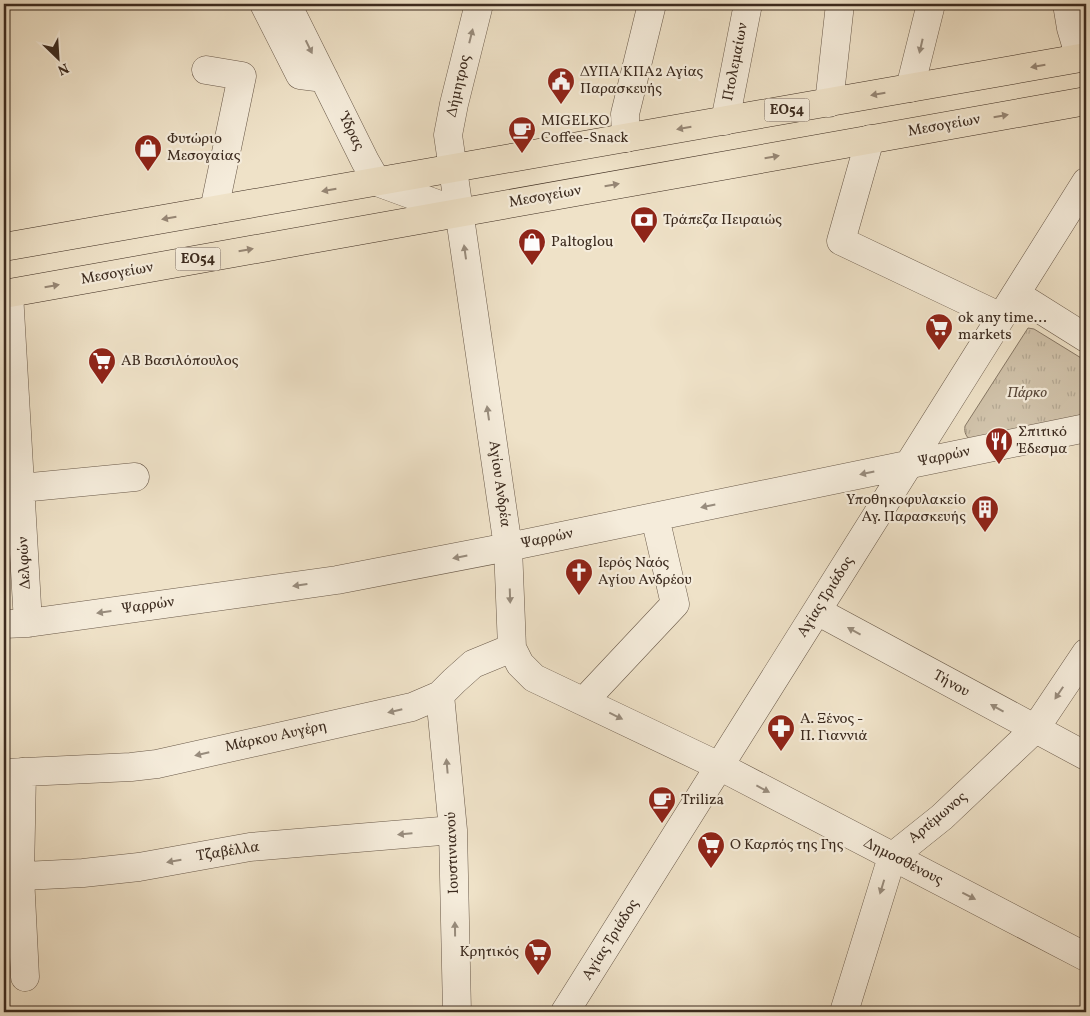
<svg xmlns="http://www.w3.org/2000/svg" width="1090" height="1016" font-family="Vollkorn,serif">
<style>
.grass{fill:url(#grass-tufts);stroke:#867765}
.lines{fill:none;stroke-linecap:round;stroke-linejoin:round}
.minor-casing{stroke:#695949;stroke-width:29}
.major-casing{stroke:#3c2b1f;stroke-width:29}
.minor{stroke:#f5ecdb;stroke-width:28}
.major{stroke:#efe2c8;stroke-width:28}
.oneway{fill:#988c7d}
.oneway2{fill:#968674}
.labels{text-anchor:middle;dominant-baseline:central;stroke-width:4.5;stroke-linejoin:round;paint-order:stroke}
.shield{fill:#f5ecdb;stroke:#746557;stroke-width:1}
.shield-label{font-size:14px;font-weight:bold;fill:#3c2b1f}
.street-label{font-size:15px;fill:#3c2b1f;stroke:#f5ecdb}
.poi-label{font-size:15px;fill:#3c2b1f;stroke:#f5ecdb;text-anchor:start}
.park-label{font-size:15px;font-style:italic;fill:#5a493b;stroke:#f5ecdb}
</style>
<defs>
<pattern id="grass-tufts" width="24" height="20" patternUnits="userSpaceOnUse" patternTransform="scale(1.25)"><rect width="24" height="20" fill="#d1c3ab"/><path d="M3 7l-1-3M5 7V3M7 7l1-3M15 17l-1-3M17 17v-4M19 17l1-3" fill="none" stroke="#b4a893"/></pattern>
</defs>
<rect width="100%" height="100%" fill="#efe2c8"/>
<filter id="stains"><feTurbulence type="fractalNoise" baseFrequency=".004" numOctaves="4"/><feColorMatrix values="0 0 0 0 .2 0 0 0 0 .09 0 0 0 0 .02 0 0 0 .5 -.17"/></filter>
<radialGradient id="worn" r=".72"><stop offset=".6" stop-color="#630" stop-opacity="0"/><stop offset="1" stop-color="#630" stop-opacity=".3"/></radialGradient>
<path class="grass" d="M 1028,328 L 1034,329 L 1086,361 L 1086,419 L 971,441 C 966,436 964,433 965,426 Z"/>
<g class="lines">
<g class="minor-casing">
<path id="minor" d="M 264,4 L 300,75 L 324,78
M 287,4 L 365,161 L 377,182 L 459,212
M 479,4 L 454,104 L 448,135 L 508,547 L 512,648 L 520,664 L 534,678 L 719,766 L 1086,957
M 1067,4 L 1071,28 L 1080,58
M 206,70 L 242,76 L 214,210
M 910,88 L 931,4
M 829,103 L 840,4
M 725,121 L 748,4
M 626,138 L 625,114 L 652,4
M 870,139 L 841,241 L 1001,317
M 9,293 L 28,623
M 1016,294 L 1086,338
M 21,488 L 135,477
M 817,611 L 1086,756
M 4,624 L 28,623 L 337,580 L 508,547 L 1086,428
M 440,695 L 453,830 L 457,1012
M 584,701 L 675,604 L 655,517
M 22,772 L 20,876 L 25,977
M 4,773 L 131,767 L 157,764 L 412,707 L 440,695 L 454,681 L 473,664 L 512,648
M 4,877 L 83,873 L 139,867 L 250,847 L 453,830
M 565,1012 L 1086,182
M 844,1012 L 892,857 L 942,817 L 1035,729 L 1086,653"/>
</g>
<g class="major-casing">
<path id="major" d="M 4,247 L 1086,57
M 4,294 L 1086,101"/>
</g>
<use href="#minor" class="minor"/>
<use href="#major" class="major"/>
</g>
<defs><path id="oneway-solid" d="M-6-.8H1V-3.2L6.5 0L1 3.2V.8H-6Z" transform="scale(1.25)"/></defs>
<g class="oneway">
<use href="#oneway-solid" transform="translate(471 36) rotate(-76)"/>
<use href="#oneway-solid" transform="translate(921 46) rotate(103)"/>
<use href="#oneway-solid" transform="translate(309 47) rotate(64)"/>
<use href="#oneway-solid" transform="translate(465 252) rotate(-98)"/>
<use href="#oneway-solid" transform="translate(488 413) rotate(-98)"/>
<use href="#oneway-solid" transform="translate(867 473) rotate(168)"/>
<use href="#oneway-solid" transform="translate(708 506) rotate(168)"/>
<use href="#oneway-solid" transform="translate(460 557) rotate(169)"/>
<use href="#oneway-solid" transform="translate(300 585) rotate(172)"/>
<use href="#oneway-solid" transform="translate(510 596) rotate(88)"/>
<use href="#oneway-solid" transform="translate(104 612) rotate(172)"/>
<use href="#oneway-solid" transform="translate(854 631) rotate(-151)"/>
<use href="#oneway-solid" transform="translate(1059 693) rotate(124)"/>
<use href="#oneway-solid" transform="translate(997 708) rotate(-151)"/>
<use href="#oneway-solid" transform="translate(395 711) rotate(167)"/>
<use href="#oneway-solid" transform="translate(616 716) rotate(26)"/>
<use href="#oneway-solid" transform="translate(202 754) rotate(167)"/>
<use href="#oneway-solid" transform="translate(447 766) rotate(-95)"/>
<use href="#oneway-solid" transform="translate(763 789) rotate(28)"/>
<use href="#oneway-solid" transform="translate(405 834) rotate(175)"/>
<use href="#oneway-solid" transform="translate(174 861) rotate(170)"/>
<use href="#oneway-solid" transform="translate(882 887) rotate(107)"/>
<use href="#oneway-solid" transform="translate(969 896) rotate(27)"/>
<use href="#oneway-solid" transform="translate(455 929) rotate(-91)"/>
</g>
<g class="oneway2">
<use href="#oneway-solid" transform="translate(1038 66) rotate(170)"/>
<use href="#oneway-solid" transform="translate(878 94) rotate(170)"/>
<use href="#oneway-solid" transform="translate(1001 116) rotate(-10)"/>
<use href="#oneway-solid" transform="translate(684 128) rotate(170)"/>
<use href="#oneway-solid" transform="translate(772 157) rotate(-10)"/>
<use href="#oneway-solid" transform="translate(612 185) rotate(-10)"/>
<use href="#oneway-solid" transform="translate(329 190) rotate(170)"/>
<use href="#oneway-solid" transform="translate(169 218) rotate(170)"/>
<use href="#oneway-solid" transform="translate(246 250) rotate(-10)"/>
<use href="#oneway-solid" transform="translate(52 286) rotate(-10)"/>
</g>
<defs>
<g id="civic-pin" transform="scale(1.4375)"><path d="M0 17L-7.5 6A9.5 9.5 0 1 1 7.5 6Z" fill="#8f2418" stroke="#f5ecdb"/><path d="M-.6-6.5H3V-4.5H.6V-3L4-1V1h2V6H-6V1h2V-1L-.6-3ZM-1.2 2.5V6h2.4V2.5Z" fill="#fff"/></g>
<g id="cafe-pin" transform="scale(1.4375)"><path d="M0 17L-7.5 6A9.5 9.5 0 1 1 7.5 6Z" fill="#8f2418" stroke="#f5ecdb"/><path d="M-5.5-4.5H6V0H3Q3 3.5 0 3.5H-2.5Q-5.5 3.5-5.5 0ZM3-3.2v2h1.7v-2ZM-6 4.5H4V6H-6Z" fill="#fff"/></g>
<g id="shop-pin" transform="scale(1.4375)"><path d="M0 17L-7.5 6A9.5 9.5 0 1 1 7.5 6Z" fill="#8f2418" stroke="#f5ecdb"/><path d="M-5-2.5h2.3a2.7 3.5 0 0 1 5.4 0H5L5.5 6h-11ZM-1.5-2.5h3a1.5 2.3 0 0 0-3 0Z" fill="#fff"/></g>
<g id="bank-pin" transform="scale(1.4375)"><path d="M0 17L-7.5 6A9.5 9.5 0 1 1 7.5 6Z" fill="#8f2418" stroke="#f5ecdb"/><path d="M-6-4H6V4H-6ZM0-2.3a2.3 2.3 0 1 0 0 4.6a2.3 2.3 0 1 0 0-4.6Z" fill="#fff"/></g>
<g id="supermarket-pin" transform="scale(1.4375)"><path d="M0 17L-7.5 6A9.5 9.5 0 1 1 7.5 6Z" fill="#8f2418" stroke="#f5ecdb"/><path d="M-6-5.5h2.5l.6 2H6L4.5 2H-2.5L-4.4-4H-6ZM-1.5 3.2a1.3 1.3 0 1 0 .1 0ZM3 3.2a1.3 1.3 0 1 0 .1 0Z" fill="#fff"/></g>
<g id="restaurant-pin" transform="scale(1.4375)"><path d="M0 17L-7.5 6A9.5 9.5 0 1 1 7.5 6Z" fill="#8f2418" stroke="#f5ecdb"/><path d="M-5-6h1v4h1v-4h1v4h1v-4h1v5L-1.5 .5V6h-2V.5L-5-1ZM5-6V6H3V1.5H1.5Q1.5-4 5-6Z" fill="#fff"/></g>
<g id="building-pin" transform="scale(1.4375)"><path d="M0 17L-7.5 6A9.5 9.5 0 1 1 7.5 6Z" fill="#8f2418" stroke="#f5ecdb"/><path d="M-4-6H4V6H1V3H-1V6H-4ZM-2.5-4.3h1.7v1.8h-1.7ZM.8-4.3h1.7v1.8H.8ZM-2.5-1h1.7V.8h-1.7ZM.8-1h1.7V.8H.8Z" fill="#fff"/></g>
<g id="church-pin" transform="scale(1.4375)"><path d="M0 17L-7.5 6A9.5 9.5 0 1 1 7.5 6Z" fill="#8f2418" stroke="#f5ecdb"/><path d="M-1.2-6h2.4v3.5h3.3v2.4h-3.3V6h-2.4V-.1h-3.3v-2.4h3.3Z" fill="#fff"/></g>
<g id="pharmacy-pin" transform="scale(1.4375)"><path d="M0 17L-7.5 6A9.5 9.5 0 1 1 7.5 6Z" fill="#8f2418" stroke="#f5ecdb"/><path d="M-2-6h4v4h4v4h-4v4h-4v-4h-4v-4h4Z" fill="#fff"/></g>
</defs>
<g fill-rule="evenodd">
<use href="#civic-pin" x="561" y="81"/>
<use href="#cafe-pin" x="522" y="130"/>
<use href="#shop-pin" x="148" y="148"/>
<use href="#bank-pin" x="644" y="220"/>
<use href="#shop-pin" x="532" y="242"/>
<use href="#supermarket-pin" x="939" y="327"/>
<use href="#supermarket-pin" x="102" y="361"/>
<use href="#restaurant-pin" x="999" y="441"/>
<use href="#building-pin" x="985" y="509"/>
<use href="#church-pin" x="579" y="572"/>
<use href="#pharmacy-pin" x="781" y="728"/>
<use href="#cafe-pin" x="662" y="800"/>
<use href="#supermarket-pin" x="711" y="845"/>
<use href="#supermarket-pin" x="538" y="952"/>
</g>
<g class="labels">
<g class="shield">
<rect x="764.5" y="98.5" width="45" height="23" rx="4"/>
<rect x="175.5" y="247.5" width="45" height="23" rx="4"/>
</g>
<g class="shield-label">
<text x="787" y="110">ΕΟ54</text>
<text x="198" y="259">ΕΟ54</text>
</g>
<g class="street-label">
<text transform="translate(736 62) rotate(-79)">Πτολεμαίων</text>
<text transform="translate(459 86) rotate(-77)">Δήμητρος</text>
<text transform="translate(944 126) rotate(-10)">Μεσογείων</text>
<text transform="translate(351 132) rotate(64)">Ύδρας</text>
<text transform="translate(545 197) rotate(-10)">Μεσογείων</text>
<text transform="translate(117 274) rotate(-10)">Μεσογείων</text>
<text transform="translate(944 457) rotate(-12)">Ψαρρών</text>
<text transform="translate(499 484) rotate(82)">Αγίου Ανδρέα</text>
<text transform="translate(547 539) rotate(-12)">Ψαρρών</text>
<text transform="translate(25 563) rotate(-93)">Δελφών</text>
<text transform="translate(826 597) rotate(-58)">Αγίας Τριάδος</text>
<text transform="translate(148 606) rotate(-8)">Ψαρρών</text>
<text transform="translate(951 684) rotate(29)">Τήνου</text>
<text transform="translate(276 737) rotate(-12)">Μάρκου Αυγέρη</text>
<text transform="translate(938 818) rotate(-40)">Αρτέμωνος</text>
<text transform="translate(228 852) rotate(-9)">Τζαβέλλα</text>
<text transform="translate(453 853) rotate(-92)">Ιουστινιανού</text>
<text transform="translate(903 862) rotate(27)">Δημοσθένους</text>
<text transform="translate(611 940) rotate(-58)">Αγίας Τριάδος</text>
</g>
<g class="poi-label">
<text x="580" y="72">ΔΥΠΑ ΚΠΑ2 Αγίας<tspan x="580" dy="17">Παρασκευής</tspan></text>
<text x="541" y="121">MIGELKO<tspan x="541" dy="17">Coffee-Snack</tspan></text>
<text x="167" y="139">Φυτώριο<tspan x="167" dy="17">Μεσογαίας</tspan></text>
<text x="663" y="220">Τράπεζα Πειραιώς</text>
<text x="551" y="242">Paltoglou</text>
<text x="958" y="318">ok any time...<tspan x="958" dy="17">markets</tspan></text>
<text x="121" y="361">ΑΒ Βασιλόπουλος</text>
<text x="1018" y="432">Σπιτικό<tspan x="1018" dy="17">Έδεσμα</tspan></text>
<text x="966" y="500" text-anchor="end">Υποθηκοφυλακείο<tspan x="966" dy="17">Αγ. Παρασκευής</tspan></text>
<text x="598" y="563">Ιερός Ναός<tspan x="598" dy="17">Αγίου Ανδρέου</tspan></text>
<text x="800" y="719">Α. Ξένος -<tspan x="800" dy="17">Π. Γιαννιά</tspan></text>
<text x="681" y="800">Triliza</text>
<text x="730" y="845">Ο Καρπός της Γης</text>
<text x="519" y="952" text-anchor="end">Κρητικός</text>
</g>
<g class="park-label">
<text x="1027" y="393">Πάρκο</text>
</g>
</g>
<rect width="1090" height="1016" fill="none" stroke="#efe2c8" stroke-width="20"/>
<rect x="5" y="5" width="1080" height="1006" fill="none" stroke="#3c2b1f" stroke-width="2.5"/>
<rect x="10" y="10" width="1070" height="996" fill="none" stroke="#3c2b1f"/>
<g transform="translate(58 58) rotate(155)" stroke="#f5ecdb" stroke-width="4" paint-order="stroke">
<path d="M0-4L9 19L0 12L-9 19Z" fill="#3c2b1f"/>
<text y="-8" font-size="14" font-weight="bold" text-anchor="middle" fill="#3c2b1f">N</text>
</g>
<rect width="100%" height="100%" filter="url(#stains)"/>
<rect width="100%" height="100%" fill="url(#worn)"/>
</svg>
